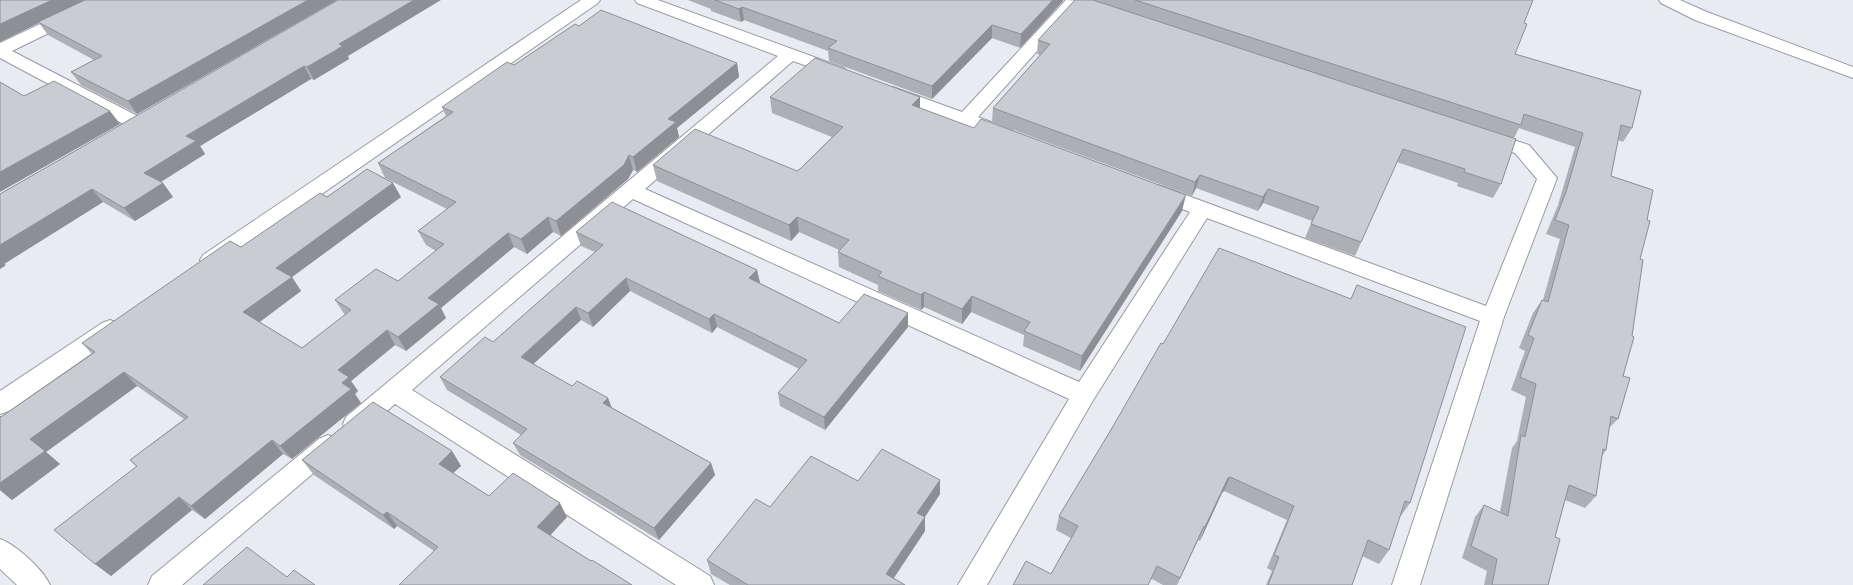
<svg xmlns="http://www.w3.org/2000/svg" width="1853" height="585" font-family="Quicksand,sans-serif">
<style>
.lines{fill:none;stroke-linecap:round;stroke-linejoin:round}
.street-casing{stroke:#989ba1;stroke-width:2}
.street{fill:#fff;fill-rule:evenodd}
.wall{fill:#aeafb5}
.shaded-wall{fill:#8d8f94}
.building{fill:#caccd3;stroke:#8d8f94}
</style>
<rect width="100%" height="100%" fill="#e8ebf1"/>
<g class="lines">
<g class="street-casing">
<path id="street" d="M 91,0 L 112,0 L 110,3 L 12,51 L 145,120 L 147,124 L 145,128 L 138,130 L 131,128 L 0,58 L 0,43 Z
M 581,0 L 600,0 L 598,3 L 219,265 L 211,268 L 203,265 L 200,260 L 203,255 Z
M 635,0 L 658,0 L 844,68 L 847,72 L 844,76 L 838,77 L 793,61 L 645,189 L 1079,382 L 1190,212 L 1150,197 L 1147,192 L 1150,187 L 1157,185 L 1164,187 L 1486,306 L 1537,179 L 1515,153 L 1477,141 L 1474,137 L 1477,133 L 1484,131 L 1529,145 L 1557,178 L 1504,317 L 1420,585 L 1392,585 L 1480,321 L 1207,218 L 1092,402 L 987,585 L 958,585 L 1069,399 L 633,199 L 412,390 L 710,576 L 714,585 L 676,585 L 395,404 L 364,431 L 355,434 L 346,431 L 343,424 L 346,417 L 778,56 L 637,3 Z
M 1066,0 L 1082,1 L 978,117 L 1012,130 L 1014,134 L 1012,138 L 1005,140 L 998,138 L 887,97 L 884,93 L 887,89 L 893,87 L 962,112 Z
M 1659,0 L 1680,0 L 1707,12 L 1853,67 L 1853,78 L 1695,20 L 1661,3 Z
M 110,320 L 118,323 L 121,329 L 118,335 L 9,411 L 0,414 L 0,391 L 102,323 Z
M 328,435 L 337,439 L 340,446 L 337,453 L 182,585 L 148,585 L 152,576 L 319,439 Z
M 0,539 C 16,545 43,569 50,585 L 17,585 L 0,569 Z"/>
</g>
<use href="#street" class="street"/>
</g>
<path class="wall" d="M 0,0 L 337,0 L 137,114 L 81,85 L 71,72 L 94,60 L 48,35 L 39,23 Z
M 338,0 L 348,56 L 349,59 L 314,80 L 311,79 L 200,146 L 205,154 L 161,182 L 163,183 L 173,197 L 135,221 L 103,202 L 4,264 L 6,265 L 0,269 L 0,194 Z
M 688,0 L 1063,0 L 1063,1 L 1020,48 L 992,38 L 932,99 L 829,61 L 828,51 L 744,20 L 741,22 L 711,11 L 711,9 Z
M 1075,0 L 1533,0 L 1524,23 L 1515,54 L 1632,128 L 1623,142 L 1618,140 L 1611,176 L 1647,220 L 1640,259 L 1618,419 L 1609,428 L 1606,450 L 1602,456 L 1596,496 L 1585,508 L 1565,500 L 1555,537 L 1548,585 L 1484,585 L 1487,571 L 1462,558 L 1475,517 L 1484,505 L 1500,512 L 1512,448 L 1517,441 L 1526,397 L 1511,390 L 1525,351 L 1519,348 L 1533,313 L 1542,300 L 1543,300 L 1560,239 L 1546,234 L 1558,205 L 1575,147 L 1519,128 L 1514,138 L 1501,184 L 1493,198 L 1457,186 L 1458,183 L 1397,162 L 1355,256 L 1305,238 L 1312,221 L 1263,203 L 1258,211 L 1196,188 L 1192,196 L 992,122 L 993,108 L 1040,55 L 1037,54 L 1038,40 Z
M 579,26 L 737,63 L 739,77 L 677,128 L 679,137 L 637,172 L 633,170 L 628,179 L 561,236 L 553,232 L 527,254 L 514,247 L 441,308 L 446,318 L 406,351 L 395,345 L 351,381 L 358,391 L 355,394 L 361,403 L 292,459 L 283,454 L 205,519 L 192,510 L 111,576 L 95,564 L 137,467 L 130,460 L 184,419 L 137,386 L 46,452 L 60,464 L 12,500 L 0,490 L 0,416 L 1,417 L 92,354 L 82,343 L 241,247 L 327,197 L 401,197 L 292,277 L 301,291 L 260,322 L 302,348 L 345,315 L 335,300 L 398,281 L 436,251 L 426,245 L 418,231 L 447,209 L 385,178 L 378,163 L 446,116 L 442,107 L 514,65 Z
M 770,97 L 920,97 L 920,108 L 1182,211 L 1080,371 L 1023,346 L 1024,335 L 971,312 L 962,324 L 924,307 L 921,310 L 878,291 L 878,285 L 839,267 L 838,252 L 839,250 L 799,232 L 791,241 L 657,181 L 653,165 L 797,171 L 800,169 L 832,137 L 772,113 Z
M 576,232 L 757,270 L 760,283 L 839,323 L 908,313 L 908,327 L 825,430 L 780,406 L 778,393 L 799,369 L 717,327 L 712,333 L 630,291 L 593,327 L 581,320 L 533,364 L 572,386 L 608,398 L 611,407 L 711,463 L 715,475 L 659,540 L 520,455 L 513,443 L 521,435 L 447,390 L 440,377 L 493,342 L 595,252 L 581,246 Z
M 1357,285 L 1410,503 L 1400,517 L 1389,550 L 1379,564 L 1362,556 L 1352,585 L 1266,585 L 1272,571 L 1267,568 L 1287,520 L 1224,491 L 1222,493 L 1200,541 L 1198,540 L 1177,585 L 1163,585 L 1152,579 L 1051,574 L 1071,538 L 1056,530 L 1059,516 L 1163,344 L 1351,299 Z
M 452,451 L 461,466 L 453,473 L 489,496 L 567,517 L 550,535 L 591,561 L 434,551 L 397,526 L 394,529 L 314,475 L 302,460 Z
M 940,480 L 940,494 L 925,517 L 925,531 L 894,578 L 905,585 L 730,585 L 711,574 L 707,560 L 858,481 Z"/>
<path class="shaded-wall" d="M 52,0 L 88,0 L 38,22 L 39,23 L 0,42 L 0,24 Z
M 308,0 L 337,0 L 137,114 L 128,101 Z
M 414,0 L 441,0 L 348,56 L 349,59 L 314,80 L 307,67 L 339,44 Z
M 1053,0 L 1063,0 L 1063,1 L 1020,48 L 1021,34 Z
M 742,7 L 744,20 L 741,22 L 739,9 Z
M 992,25 L 992,38 L 932,99 L 932,86 Z
M 737,63 L 739,77 L 677,128 L 679,137 L 637,172 L 633,157 L 668,119 Z
M 304,66 L 311,79 L 200,146 L 205,154 L 154,186 L 144,173 L 186,136 Z
M 920,97 L 920,112 L 912,105 Z
M 110,111 L 120,124 L 0,192 L 0,172 Z
M 629,155 L 633,170 L 628,179 L 561,236 L 556,221 Z
M 1200,175 L 1196,188 L 1192,196 L 1195,182 Z
M 163,183 L 173,197 L 135,221 L 124,208 Z
M 393,183 L 401,197 L 292,277 L 301,291 L 254,326 L 243,312 L 276,268 Z
M 92,189 L 103,202 L 4,264 L 6,265 L 0,269 L 0,245 Z
M 1268,189 L 1263,203 L 1258,211 L 1263,197 Z
M 1186,195 L 1182,211 L 1080,371 L 1082,356 Z
M 548,217 L 553,232 L 527,254 L 521,239 Z
M 797,217 L 799,232 L 791,241 L 789,225 Z
M 508,233 L 514,247 L 441,308 L 446,318 L 406,351 L 398,337 L 428,298 Z
M 757,270 L 760,283 L 749,278 Z
M 626,278 L 630,291 L 593,327 L 588,313 Z
M 924,292 L 924,307 L 921,310 L 921,295 Z
M 972,296 L 971,312 L 962,324 L 962,309 Z
M 576,307 L 581,320 L 527,370 L 521,357 Z
M 908,313 L 908,327 L 825,430 L 824,417 Z
M 714,314 L 717,327 L 712,333 L 709,319 Z
M 387,330 L 395,345 L 351,381 L 358,391 L 355,394 L 361,403 L 292,459 L 280,446 L 342,383 L 338,370 Z
M 124,372 L 137,386 L 46,452 L 60,464 L 12,500 L 0,490 L 0,483 L 30,439 Z
M 608,398 L 613,411 L 603,403 Z
M 272,440 L 283,454 L 205,519 L 191,506 Z
M 452,451 L 461,466 L 448,478 L 439,464 Z
M 711,463 L 715,475 L 659,540 L 654,528 Z
M 1230,477 L 1224,491 L 1222,493 L 1200,541 L 1205,527 L 1228,478 Z
M 940,480 L 940,494 L 918,527 L 917,513 Z
M 179,497 L 192,510 L 111,576 L 95,564 Z
M 560,503 L 567,517 L 545,541 L 537,527 Z
M 387,512 L 397,526 L 394,529 L 383,515 Z
M 925,517 L 925,531 L 889,585 L 886,574 Z
M 1204,526 L 1198,540 L 1177,585 L 1180,578 Z"/>
<path class="building" d="M 0,0 L 52,0 L 0,24 Z
M 85,0 L 308,0 L 128,101 L 71,72 L 102,56 L 38,22 Z
M 338,0 L 414,0 L 339,44 L 343,46 L 307,67 L 304,66 L 186,136 L 196,141 L 144,173 L 163,183 L 124,208 L 92,189 L 0,245 L 0,194 Z
M 715,0 L 1053,0 L 1021,34 L 992,25 L 932,86 L 828,48 L 837,41 L 742,7 L 739,9 Z
M 1075,0 L 1093,0 L 1516,139 L 1501,184 L 1464,172 L 1465,169 L 1403,149 L 1361,242 L 1311,224 L 1319,207 L 1268,189 L 1263,197 L 1200,175 L 1195,182 L 993,108 L 1050,44 L 1038,40 Z
M 1135,0 L 1533,0 L 1524,23 L 1527,24 L 1515,54 L 1641,91 L 1632,128 L 1621,125 L 1611,176 L 1653,190 L 1647,220 L 1650,221 L 1640,259 L 1643,260 L 1632,336 L 1634,337 L 1623,376 L 1630,378 L 1618,419 L 1611,416 L 1606,450 L 1603,449 L 1596,496 L 1569,485 L 1555,537 L 1560,539 L 1548,585 L 1492,585 L 1497,559 L 1471,546 L 1484,505 L 1508,516 L 1521,435 L 1525,437 L 1536,384 L 1520,377 L 1534,338 L 1528,335 L 1542,300 L 1548,302 L 1569,225 L 1555,220 L 1566,192 L 1583,133 L 1524,114 L 1521,125 Z
M 601,10 L 737,63 L 668,119 L 676,122 L 633,157 L 629,155 L 624,165 L 556,221 L 548,217 L 521,239 L 508,233 L 428,298 L 439,304 L 398,337 L 387,330 L 338,370 L 349,377 L 342,383 L 351,389 L 280,446 L 272,440 L 191,506 L 179,497 L 95,564 L 54,530 L 137,466 L 130,460 L 188,417 L 124,372 L 30,439 L 45,451 L 0,483 L 0,416 L 1,417 L 95,352 L 82,343 L 230,241 L 241,247 L 320,193 L 327,197 L 367,169 L 393,183 L 276,268 L 292,277 L 243,312 L 302,348 L 351,310 L 335,300 L 376,269 L 398,281 L 444,244 L 418,231 L 456,202 L 378,163 L 453,112 L 442,107 L 507,62 L 514,65 L 575,24 L 579,26 Z
M 815,58 L 920,97 L 912,105 L 974,128 L 981,119 L 1186,195 L 1082,356 L 1024,331 L 1030,322 L 972,296 L 962,309 L 924,292 L 921,295 L 878,276 L 882,272 L 838,252 L 849,240 L 797,217 L 789,225 L 653,165 L 695,129 L 797,171 L 800,169 L 843,127 L 770,97 Z
M 54,81 L 110,111 L 0,172 L 0,82 L 24,96 Z
M 612,202 L 757,270 L 749,278 L 839,323 L 864,294 L 908,313 L 824,417 L 778,393 L 807,360 L 714,314 L 709,319 L 626,278 L 588,313 L 576,307 L 521,357 L 572,386 L 577,381 L 608,398 L 603,403 L 711,463 L 654,528 L 513,443 L 527,429 L 440,377 L 485,337 L 493,342 L 603,245 L 576,232 Z
M 1219,248 L 1351,299 L 1357,285 L 1466,327 L 1410,503 L 1405,501 L 1389,550 L 1368,540 L 1352,585 L 1268,585 L 1279,557 L 1274,555 L 1294,506 L 1230,477 L 1228,478 L 1205,527 L 1204,526 L 1180,578 L 1157,566 L 1148,585 L 1013,585 L 1026,561 L 1051,574 L 1078,526 L 1059,516 L 1112,428 L 1161,343 L 1163,344 Z
M 373,402 L 452,451 L 439,464 L 489,496 L 513,473 L 560,503 L 537,527 L 591,561 L 592,560 L 632,585 L 399,585 L 438,547 L 387,512 L 383,515 L 302,460 Z
M 882,449 L 940,480 L 917,513 L 925,517 L 886,574 L 905,585 L 748,585 L 707,560 L 756,499 L 770,507 L 811,456 L 858,481 Z
M 247,547 L 287,577 L 294,570 L 315,585 L 203,585 Z"/>
</svg>
